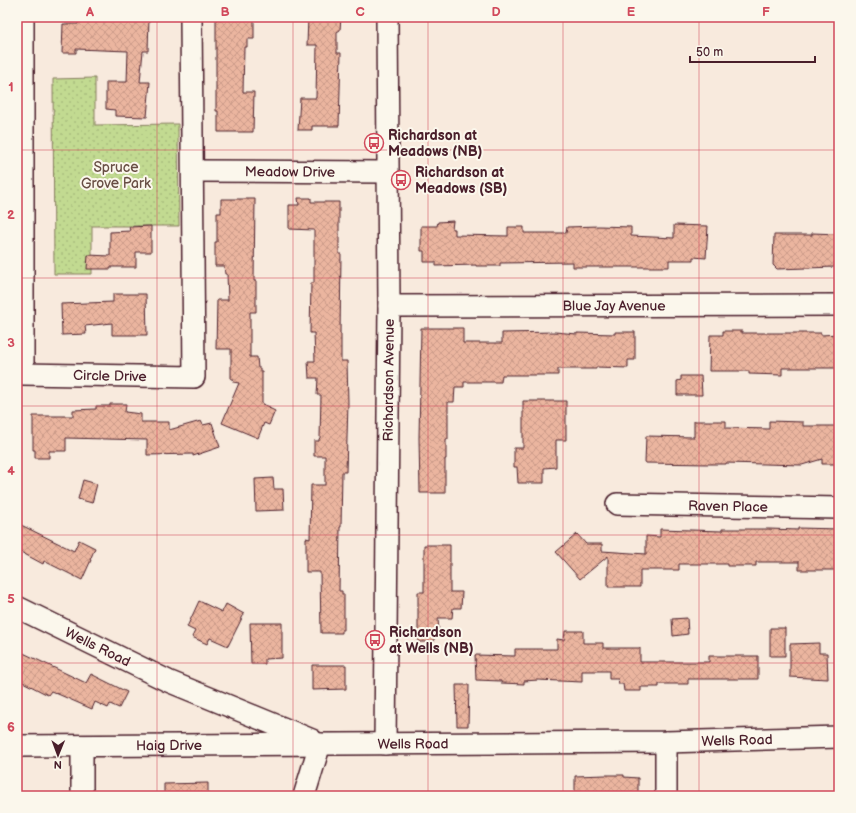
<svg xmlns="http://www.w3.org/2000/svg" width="856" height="813" font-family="'Balsamiq Sans',sans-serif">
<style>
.park{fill:url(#park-dots);stroke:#867c5e}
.building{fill:url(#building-cross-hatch);stroke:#4a1f2b}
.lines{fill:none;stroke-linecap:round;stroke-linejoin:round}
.minor-casing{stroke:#4a1f2b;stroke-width:24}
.minor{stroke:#fbf7ec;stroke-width:21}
.grid{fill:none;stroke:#d1495b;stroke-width:1;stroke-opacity:0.55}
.labels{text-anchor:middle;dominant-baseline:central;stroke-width:4;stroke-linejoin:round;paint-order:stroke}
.poi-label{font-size:14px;font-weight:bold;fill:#4a1f2b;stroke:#fbf7ec;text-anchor:start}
.park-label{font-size:14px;fill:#684e44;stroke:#fbf7ec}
.street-label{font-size:14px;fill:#4a1f2b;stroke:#fbf7ec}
.neatline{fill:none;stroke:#d1495b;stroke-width:1.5}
.grid-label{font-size:13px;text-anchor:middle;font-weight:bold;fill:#d1495b}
</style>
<defs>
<pattern id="park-dots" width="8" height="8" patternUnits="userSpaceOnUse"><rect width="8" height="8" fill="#c2da91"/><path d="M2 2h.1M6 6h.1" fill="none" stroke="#a8bb7d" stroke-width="1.8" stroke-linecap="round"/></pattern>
<pattern id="building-cross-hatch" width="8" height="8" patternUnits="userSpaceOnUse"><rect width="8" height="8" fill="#ebb59f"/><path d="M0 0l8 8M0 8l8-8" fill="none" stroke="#cb9b89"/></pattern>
</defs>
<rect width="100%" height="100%" fill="#f8eadd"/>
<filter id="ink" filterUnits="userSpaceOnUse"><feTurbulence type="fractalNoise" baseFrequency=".025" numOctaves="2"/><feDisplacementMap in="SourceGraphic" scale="8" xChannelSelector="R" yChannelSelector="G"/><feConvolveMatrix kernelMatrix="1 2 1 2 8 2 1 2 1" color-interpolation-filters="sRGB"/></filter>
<g filter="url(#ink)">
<path class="park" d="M 95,78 L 95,125 L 178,124 L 179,226 L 92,226 L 92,274 L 54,274 L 53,79 Z"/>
<path class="building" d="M 78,17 L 149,17 L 148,51 L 143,51 L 140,82 L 150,82 L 147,117 L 115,116 L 115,110 L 106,109 L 106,82 L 127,82 L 128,51 L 76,49 L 76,53 L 62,53 L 63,24 L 78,24 Z
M 216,17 L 254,17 L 254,39 L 247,39 L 247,47 L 244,47 L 243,92 L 254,92 L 253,132 L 218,132 L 218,111 L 216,111 Z
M 308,17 L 341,17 L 340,30 L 337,32 L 337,53 L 341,53 L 339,126 L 312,126 L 312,130 L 298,130 L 300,98 L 316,98 L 317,45 L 307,45 Z
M 298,198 L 311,198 L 311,202 L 339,202 L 339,254 L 341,254 L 340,334 L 341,334 L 341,361 L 347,361 L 348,403 L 346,472 L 342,472 L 341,527 L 340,527 L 339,591 L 342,591 L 342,594 L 344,594 L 344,629 L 342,629 L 342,633 L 321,633 L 320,572 L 306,572 L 306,538 L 310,539 L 311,485 L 325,485 L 325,456 L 314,456 L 314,441 L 319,441 L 319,439 L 320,438 L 321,395 L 317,395 L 318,378 L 309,378 L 308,361 L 315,361 L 314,333 L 310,333 L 311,283 L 314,283 L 314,230 L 289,229 L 289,205 L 299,205 Z
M 221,199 L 255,199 L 254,281 L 256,281 L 256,312 L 250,312 L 250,357 L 257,357 L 258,368 L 260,368 L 260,371 L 262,371 L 262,404 L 270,407 L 269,408 L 275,411 L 269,425 L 264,423 L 258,438 L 222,423 L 239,383 L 233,382 L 234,379 L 231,379 L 231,349 L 216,349 L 217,300 L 228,300 L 227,274 L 225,274 L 224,266 L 215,266 L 215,242 L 217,242 L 217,213 L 221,213 Z
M 453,221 L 452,229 L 455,229 L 455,235 L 508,236 L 508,227 L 524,227 L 524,233 L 566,233 L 567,227 L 599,226 L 631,227 L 631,236 L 674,238 L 674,225 L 708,226 L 706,258 L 693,257 L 693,260 L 669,260 L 669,267 L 573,267 L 573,262 L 500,263 L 500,266 L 476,266 L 476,265 L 436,266 L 436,262 L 424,262 L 424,251 L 421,251 L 421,226 L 437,226 L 438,222 Z
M 151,226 L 151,252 L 136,252 L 136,267 L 111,267 L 111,269 L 87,269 L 88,255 L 110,256 L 110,232 L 130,231 L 129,227 Z
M 812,233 L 839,234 L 839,262 L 835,262 L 835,267 L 777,269 L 773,265 L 774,235 L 812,235 Z
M 113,294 L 146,294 L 147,335 L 112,335 L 112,323 L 85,326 L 86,334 L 62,335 L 61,304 L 113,302 Z
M 421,328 L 463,328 L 463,343 L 502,343 L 502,333 L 555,332 L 577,334 L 577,333 L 615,334 L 615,332 L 635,332 L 635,360 L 628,360 L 628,368 L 596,367 L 596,369 L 558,369 L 558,375 L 502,375 L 501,382 L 464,382 L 464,387 L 455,387 L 454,402 L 448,402 L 448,439 L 446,439 L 446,459 L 445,459 L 445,493 L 420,493 L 419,438 Z
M 723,331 L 742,331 L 742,333 L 821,333 L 821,335 L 839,334 L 839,368 L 782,368 L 782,375 L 749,374 L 749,371 L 709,371 L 710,335 L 723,335 Z
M 681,376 L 701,376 L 702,395 L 677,395 L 677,381 L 681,380 Z
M 523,401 L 566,401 L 566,440 L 556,440 L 556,467 L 544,468 L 544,483 L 518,483 L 517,467 L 514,467 L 514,448 L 523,448 Z
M 110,404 L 126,404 L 125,412 L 141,414 L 141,422 L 169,422 L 169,430 L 201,421 L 203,425 L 212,423 L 220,447 L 193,456 L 193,454 L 147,455 L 147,440 L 66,438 L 66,451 L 49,451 L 49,458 L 35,458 L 35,450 L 33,450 L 33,416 L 73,416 L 73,410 L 96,409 L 96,406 L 110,406 Z
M 694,421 L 726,421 L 726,428 L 769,429 L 769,421 L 803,422 L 803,426 L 839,426 L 839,464 L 822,464 L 822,459 L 802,465 L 726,463 L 726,464 L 709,464 L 645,463 L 646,436 L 694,437 Z
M 273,478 L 274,489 L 283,489 L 284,510 L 256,511 L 255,479 Z
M 83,480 L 97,484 L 92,503 L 78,499 Z
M 17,523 L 74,551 L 79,540 L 95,548 L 90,560 L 91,560 L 82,580 L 44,561 L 43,564 L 17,550 Z
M 798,528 L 839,529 L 839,570 L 799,570 L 799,562 L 756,562 L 756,566 L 727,566 L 727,564 L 679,564 L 679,570 L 640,570 L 640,587 L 608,587 L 608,556 L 580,579 L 556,552 L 577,534 L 586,544 L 602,544 L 602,551 L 646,554 L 646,536 L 660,537 L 660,529 L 722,531 L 722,529 L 769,529 L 798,530 Z
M 424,545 L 450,545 L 450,592 L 462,592 L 461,608 L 453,608 L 452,618 L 438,618 L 439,634 L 434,638 L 434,642 L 418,642 L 418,592 L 424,592 Z
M 199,601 L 222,612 L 226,604 L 244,614 L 228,646 L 210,638 L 207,644 L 192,637 L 195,631 L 187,627 Z
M 687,618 L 688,634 L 673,636 L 672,619 Z
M 250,623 L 282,623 L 282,658 L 265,659 L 265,664 L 251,664 Z
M 770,628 L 785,628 L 785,656 L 770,656 Z
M 565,631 L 583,631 L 583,643 L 603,643 L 603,648 L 640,648 L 640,662 L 709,662 L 709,656 L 758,656 L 758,679 L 688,679 L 688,684 L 659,684 L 659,687 L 641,687 L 641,691 L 624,691 L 623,684 L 619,684 L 618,679 L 609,679 L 609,671 L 582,671 L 582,682 L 538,680 L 524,681 L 524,684 L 501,683 L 501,681 L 476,680 L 475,655 L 515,656 L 515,649 L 557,649 L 557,639 L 564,640 Z
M 819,643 L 819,653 L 827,653 L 828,679 L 790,677 L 790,644 Z
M 17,650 L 86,683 L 91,674 L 127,692 L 119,708 L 110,704 L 108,708 L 95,702 L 92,709 L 51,691 L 48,695 L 17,679 Z
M 312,665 L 346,665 L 346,689 L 312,690 Z
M 456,685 L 469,685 L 468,726 L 457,726 Z
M 606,775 L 624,775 L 624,777 L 638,778 L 638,796 L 575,796 L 575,776 Z
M 208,783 L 208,796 L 164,796 L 164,784 Z"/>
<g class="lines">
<g class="minor-casing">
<g id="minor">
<path id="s1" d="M 23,17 L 23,374 L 194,377 L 191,17"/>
<path id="s2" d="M 193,171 L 388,172"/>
<path id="s3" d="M 389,306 L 839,305"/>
<path id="s4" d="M 617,504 L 839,508"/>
<path id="s5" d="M 17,607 L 168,681 L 312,740"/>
<path d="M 666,742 L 666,796"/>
<path id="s6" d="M 385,744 L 389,306 L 387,17"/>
<path id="s7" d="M 17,746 L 666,742 L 839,737"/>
<path d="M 82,796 L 82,746"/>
<path d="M 304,796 L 320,744"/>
</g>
</g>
<use href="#minor" class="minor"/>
</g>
</g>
<path class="grid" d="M 157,17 L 157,796M 293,17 L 293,796M 428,17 L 428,796M 563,17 L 563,796M 699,17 L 699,796M 17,150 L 839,150M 17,278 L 839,278M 17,406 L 839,406M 17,535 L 839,535M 17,663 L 839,663"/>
<defs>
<g id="bus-ring" transform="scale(1)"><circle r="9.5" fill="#fbf7ec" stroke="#d1495b" stroke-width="1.5"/><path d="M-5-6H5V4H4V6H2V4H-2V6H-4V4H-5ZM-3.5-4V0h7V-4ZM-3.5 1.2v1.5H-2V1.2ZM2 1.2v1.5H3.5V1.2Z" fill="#d1495b"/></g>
</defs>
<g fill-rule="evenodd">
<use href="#bus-ring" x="374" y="143"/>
<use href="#bus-ring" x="401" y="180"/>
<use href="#bus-ring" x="375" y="640"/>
</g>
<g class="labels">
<g class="poi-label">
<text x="388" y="135">Richardson at<tspan x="388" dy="16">Meadows (NB)</tspan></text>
<text x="415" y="172">Richardson at<tspan x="415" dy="16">Meadows (SB)</tspan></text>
<text x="389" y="632">Richardson<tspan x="389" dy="16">at Wells (NB)</tspan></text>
</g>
<g class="park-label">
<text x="116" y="167">Spruce<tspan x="116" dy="16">Grove Park</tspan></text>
</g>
<g class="street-label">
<text stroke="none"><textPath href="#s2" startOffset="97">Meadow Drive</textPath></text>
<text stroke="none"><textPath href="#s3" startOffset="225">Blue Jay Avenue</textPath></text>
<text stroke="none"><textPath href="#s1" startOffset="444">Circle Drive</textPath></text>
<text stroke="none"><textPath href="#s6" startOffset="364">Richardson Avenue</textPath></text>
<text stroke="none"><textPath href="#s4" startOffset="111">Raven Place</textPath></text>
<text stroke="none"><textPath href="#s5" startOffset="90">Wells Road</textPath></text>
<text stroke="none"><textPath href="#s7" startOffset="720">Wells Road</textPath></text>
<text stroke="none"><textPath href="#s7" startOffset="396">Wells Road</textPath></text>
<text stroke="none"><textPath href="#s7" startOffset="152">Haig Drive</textPath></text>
</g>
</g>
<rect width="856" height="813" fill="none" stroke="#fbf7ec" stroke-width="44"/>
<g transform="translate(58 755) rotate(181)" stroke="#fbf7ec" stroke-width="3" paint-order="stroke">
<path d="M0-3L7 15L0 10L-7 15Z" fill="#4a1f2b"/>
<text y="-6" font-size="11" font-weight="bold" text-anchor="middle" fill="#4a1f2b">N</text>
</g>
<path d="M690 56v6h125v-6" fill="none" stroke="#4a1f2b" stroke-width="2"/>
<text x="696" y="56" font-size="12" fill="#4a1f2b" stroke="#fbf7ec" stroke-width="3" paint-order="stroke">50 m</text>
<rect x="22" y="22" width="812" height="769" class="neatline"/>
<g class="grid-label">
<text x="90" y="16">A</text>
<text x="225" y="16">B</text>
<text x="360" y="16">C</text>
<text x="496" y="16">D</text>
<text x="631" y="16">E</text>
<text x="766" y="16">F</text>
<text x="11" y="91">1</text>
<text x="11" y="219">2</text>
<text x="11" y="347">3</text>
<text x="11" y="475">4</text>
<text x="11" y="603">5</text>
<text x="11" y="731">6</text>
</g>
</svg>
